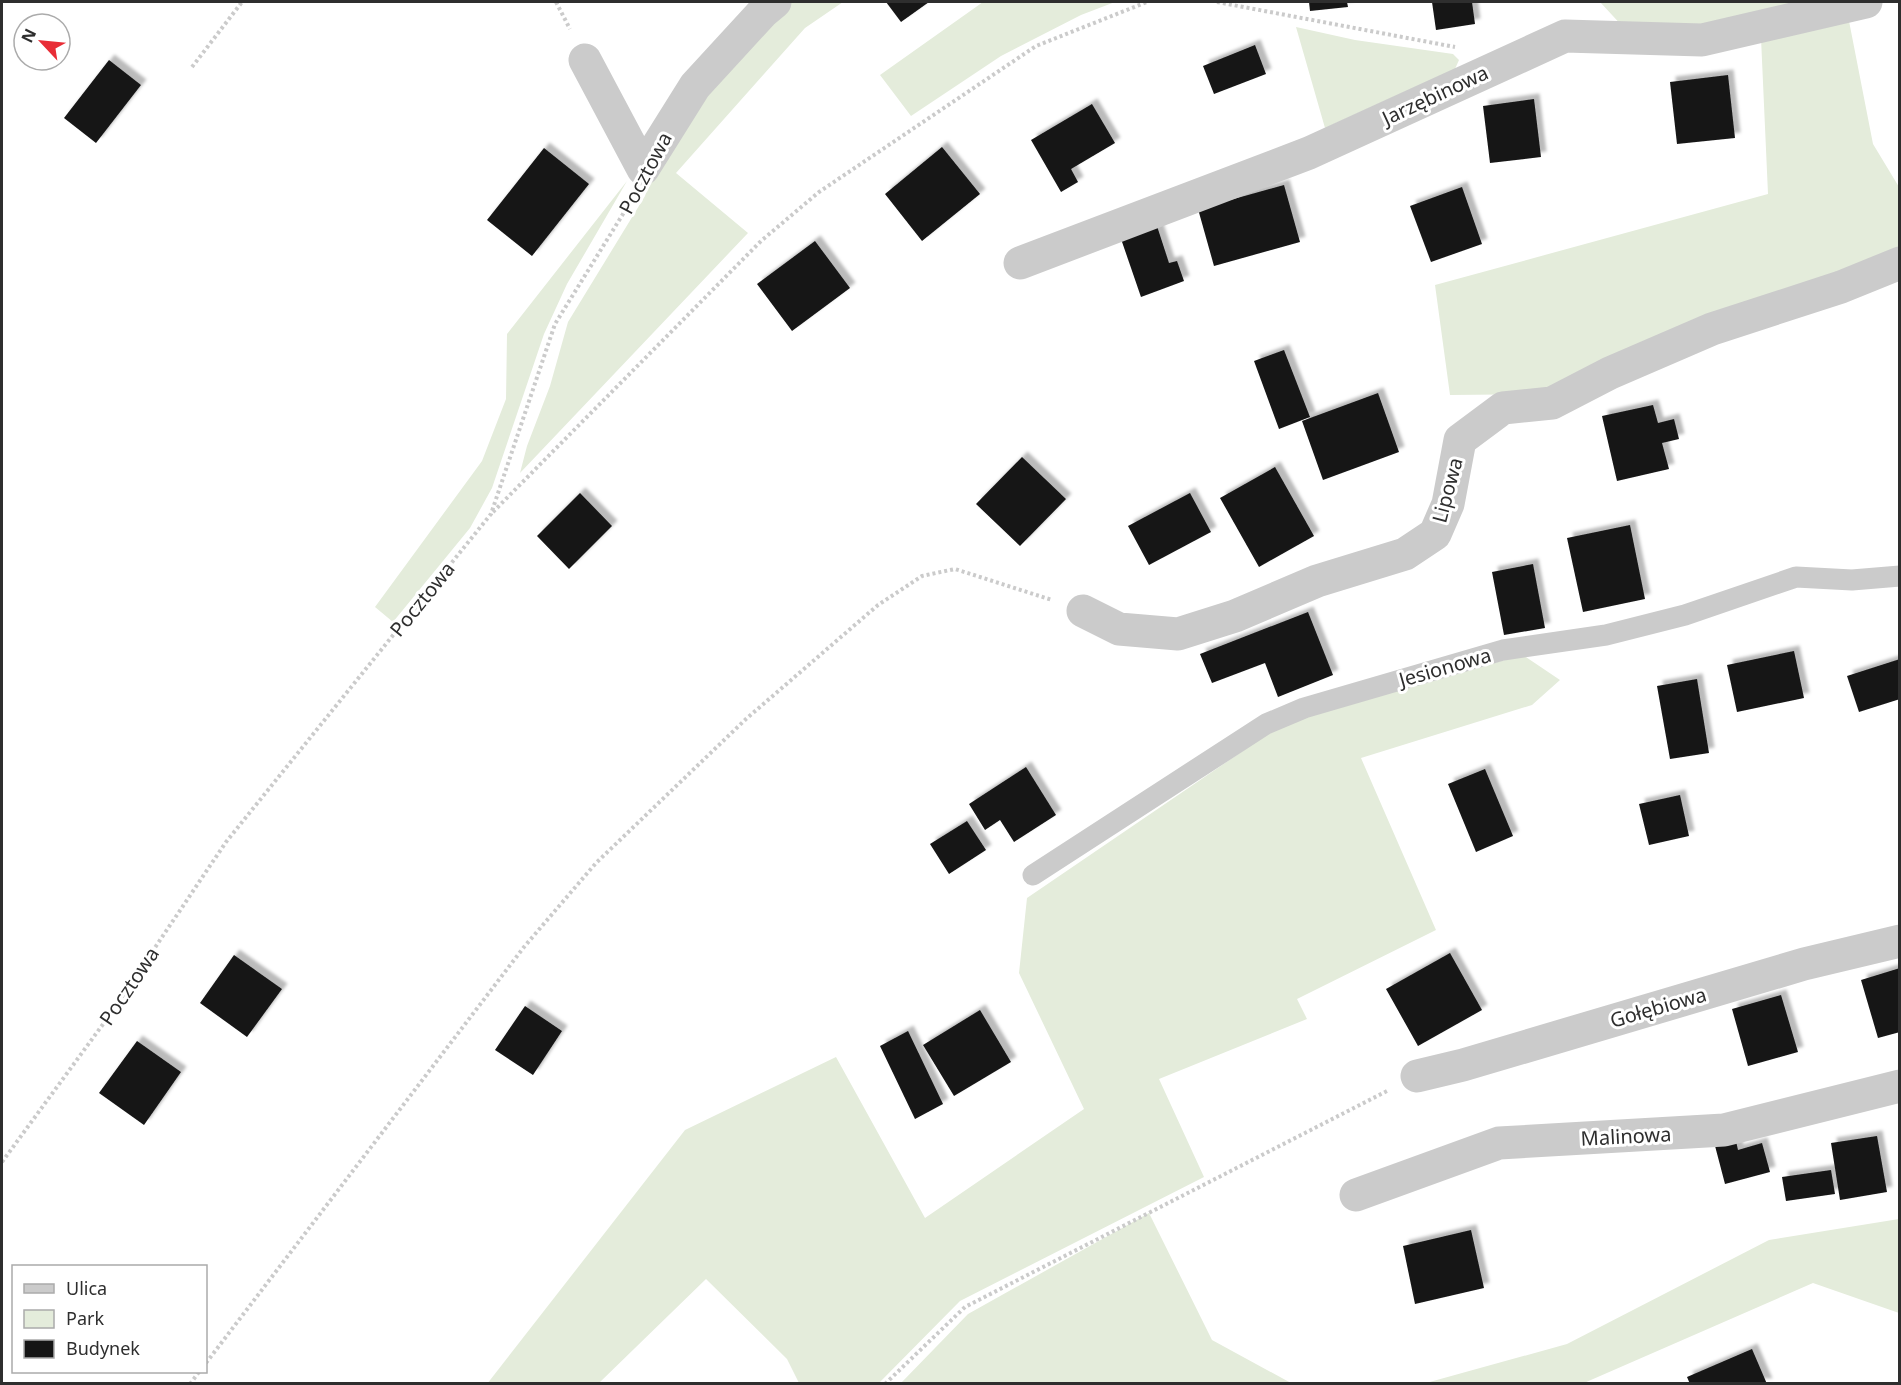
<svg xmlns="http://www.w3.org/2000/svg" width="1901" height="1385" font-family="'Noto Sans',sans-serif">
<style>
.green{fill:#e4ecdb}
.building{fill:#151515;filter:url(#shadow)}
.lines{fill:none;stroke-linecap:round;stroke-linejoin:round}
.path{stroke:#cbcbcb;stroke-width:4;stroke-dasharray:3 3;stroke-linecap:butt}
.service{stroke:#cbcbcb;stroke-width:21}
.minor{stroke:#cbcbcb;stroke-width:33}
.labels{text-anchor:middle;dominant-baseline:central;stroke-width:6;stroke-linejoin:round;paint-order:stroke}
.street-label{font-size:20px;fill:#2e2e2e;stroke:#fff}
</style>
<defs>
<filter id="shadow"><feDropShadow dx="5.5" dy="-5.5" stdDeviation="1.5" flood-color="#0004"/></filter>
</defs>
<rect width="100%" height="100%" fill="#fff"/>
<path class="green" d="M 792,2 L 843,2 L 805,28 L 676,173 L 748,233 L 520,473 L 527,446 L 550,386 L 568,322 L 645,196 L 656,164 L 703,88 Z
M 983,2 L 1115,2 L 1081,15 L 1001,56 L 911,116 L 880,75 Z
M 1600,2 L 1805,2 L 1705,30 L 1625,29 Z
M 1849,21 L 1873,144 L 1899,187 L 1899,256 L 1553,394 L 1450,395 L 1435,285 L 1768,194 L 1761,38 Z
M 1296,27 L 1355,40 L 1453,54 L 1459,60 L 1455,69 L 1325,128 Z
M 627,181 L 567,284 L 544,334 L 492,488 L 470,528 L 393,622 L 375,607 L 482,461 L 506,399 L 507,334 Z
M 1523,655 L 1560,680 L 1532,705 L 1361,758 L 1436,930 L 1297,999 L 1307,1019 L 1159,1079 L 1204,1177 L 960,1301 L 879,1383 L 799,1383 L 787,1359 L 706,1279 L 599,1383 L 487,1384 L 685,1130 L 836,1057 L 925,1218 L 1084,1109 L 1019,973 L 1027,898 L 1275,729 L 1315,712 Z
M 1149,1213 L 1212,1340 L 1291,1383 L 901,1383 L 968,1314 Z
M 1899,1219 L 1899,1313 L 1813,1283 L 1584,1383 L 1426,1383 L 1567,1344 L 1769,1240 Z"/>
<path class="building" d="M 886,2 L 929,2 L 901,22 Z
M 1309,2 L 1347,2 L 1348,7 L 1310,11 Z
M 1432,2 L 1472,2 L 1475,24 L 1436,30 Z
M 1255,45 L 1266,74 L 1214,94 L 1203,66 Z
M 109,60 L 141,85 L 96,143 L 64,118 Z
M 1728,75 L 1735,138 L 1677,144 L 1670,82 Z
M 1534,99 L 1541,157 L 1490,163 L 1483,106 Z
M 1092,104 L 1115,143 L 1071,169 L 1078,182 L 1061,192 L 1031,140 Z
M 942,147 L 980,194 L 922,241 L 885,194 Z
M 544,148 L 589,184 L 532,256 L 487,220 Z
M 1284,185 L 1300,242 L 1214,266 L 1198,209 Z
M 1462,187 L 1482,244 L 1431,262 L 1410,206 Z
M 1156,223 L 1169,263 L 1177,261 L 1184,281 L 1141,297 L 1120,236 Z
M 815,241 L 850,288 L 792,331 L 757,284 Z
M 1284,350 L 1310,417 L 1279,429 L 1254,361 Z
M 1378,393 L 1399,452 L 1323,480 L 1302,421 Z
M 1653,405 L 1658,423 L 1674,419 L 1679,439 L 1662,443 L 1669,469 L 1617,481 L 1602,416 Z
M 1022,457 L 1066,499 L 1020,546 L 976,504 Z
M 1275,467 L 1314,536 L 1259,567 L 1220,498 Z
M 580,493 L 612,526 L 569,569 L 537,536 Z
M 1190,493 L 1211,532 L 1149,565 L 1128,526 Z
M 1630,525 L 1645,599 L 1583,612 L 1567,538 Z
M 1533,564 L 1545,628 L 1504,635 L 1492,572 Z
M 1308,612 L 1333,675 L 1278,697 L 1265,663 L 1212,683 L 1200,654 Z
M 1794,651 L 1804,698 L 1737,712 L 1727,665 Z
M 1900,659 L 1900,699 L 1859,712 L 1847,676 Z
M 1697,679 L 1709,753 L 1670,759 L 1657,686 Z
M 1026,767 L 1056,815 L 1014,842 L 1000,820 L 985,830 L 969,804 Z
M 1485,769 L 1513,836 L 1476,852 L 1448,784 Z
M 1680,795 L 1689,836 L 1649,845 L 1639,804 Z
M 967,821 L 986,850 L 949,874 L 930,844 Z
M 1450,953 L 1482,1010 L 1418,1046 L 1386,989 Z
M 234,955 L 282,989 L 247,1037 L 200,1003 Z
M 1900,968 L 1900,1032 L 1878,1038 L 1861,980 Z
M 1781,995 L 1798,1052 L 1748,1066 L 1732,1009 Z
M 525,1006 L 562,1031 L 533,1075 L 495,1050 Z
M 980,1010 L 1011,1062 L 954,1096 L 923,1045 Z
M 908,1031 L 943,1104 L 915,1119 L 880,1046 Z
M 137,1041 L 181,1072 L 144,1125 L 99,1093 Z
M 1877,1136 L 1887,1192 L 1840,1200 L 1831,1143 Z
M 1735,1137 L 1738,1150 L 1762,1143 L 1770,1172 L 1725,1184 L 1714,1142 Z
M 1831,1170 L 1835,1194 L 1786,1201 L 1782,1177 Z
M 1471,1230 L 1484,1288 L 1415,1304 L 1403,1246 Z
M 1752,1349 L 1767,1384 L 1690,1384 L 1687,1377 Z"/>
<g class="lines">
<path class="path" d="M 556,2 L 570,29
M 1217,2 L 1455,47
M 192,67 L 242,2
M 493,512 L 761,241 L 819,192 L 1036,46 L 1147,2
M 2,1162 L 109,1016 L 226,842 L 491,514 L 555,324 L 631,201
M 206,1363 L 524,947 L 596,863 L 746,719 L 878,605 L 922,576 L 955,569 L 1052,600
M 190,1384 L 199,1372
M 885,1384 L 965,1307 L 1387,1091"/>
<path class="service" d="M 1033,875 L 1266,724 L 1304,708 L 1503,650 L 1606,635 L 1685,615 L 1796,577 L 1852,580 L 1900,576"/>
<path class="minor" d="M 585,60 L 643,169 L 695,86 L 763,12 L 775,2
M 1020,263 L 1309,153 L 1565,36 L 1702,40 L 1866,2
M 1083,611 L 1119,629 L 1178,634 L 1235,616 L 1317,581 L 1405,554 L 1435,534 L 1448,504 L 1460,440 L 1503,408 L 1552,403 L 1610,373 L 1712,329 L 1841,287 L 1900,263
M 1417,1076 L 1463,1065 L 1804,964 L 1900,941
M 1356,1195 L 1499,1143 L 1724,1130 L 1900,1086"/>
</g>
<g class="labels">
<g class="street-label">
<text transform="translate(1435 95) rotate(-25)">Jarzębinowa</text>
<text transform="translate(645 173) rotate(-62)">Pocztowa</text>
<text transform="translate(1447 490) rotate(-75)">Lipowa</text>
<text transform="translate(422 599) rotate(-51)">Pocztowa</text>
<text transform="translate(1445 667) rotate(-16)">Jesionowa</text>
<text transform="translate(129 986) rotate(-56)">Pocztowa</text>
<text transform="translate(1658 1007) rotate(-16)">Gołębiowa</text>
<text transform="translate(1626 1136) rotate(-3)">Malinowa</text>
</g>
</g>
<rect width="1901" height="1385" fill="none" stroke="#2e2e2e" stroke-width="6"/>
<rect x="12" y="1265" width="195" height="108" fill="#ffffff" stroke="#ababab" stroke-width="1.5"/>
<rect x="24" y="1284" width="30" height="9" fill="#cbcbcb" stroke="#ababab" stroke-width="1.5"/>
<text x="66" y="1295" font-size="18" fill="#2e2e2e">Ulica</text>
<rect x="24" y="1310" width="30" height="18" fill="#e4ecdb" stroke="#ababab" stroke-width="1.5"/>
<text x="66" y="1325" font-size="18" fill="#2e2e2e">Park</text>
<rect x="24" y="1340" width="30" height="18" fill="#151515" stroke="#ababab" stroke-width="1.5"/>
<text x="66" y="1355" font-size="18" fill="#2e2e2e">Budynek</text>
<g transform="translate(42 42) rotate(296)"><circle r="28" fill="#ffffff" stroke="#ababab" stroke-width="1.5"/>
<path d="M0-4.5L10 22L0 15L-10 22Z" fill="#e82d36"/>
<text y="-9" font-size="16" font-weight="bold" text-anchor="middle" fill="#2e2e2e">N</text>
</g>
</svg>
